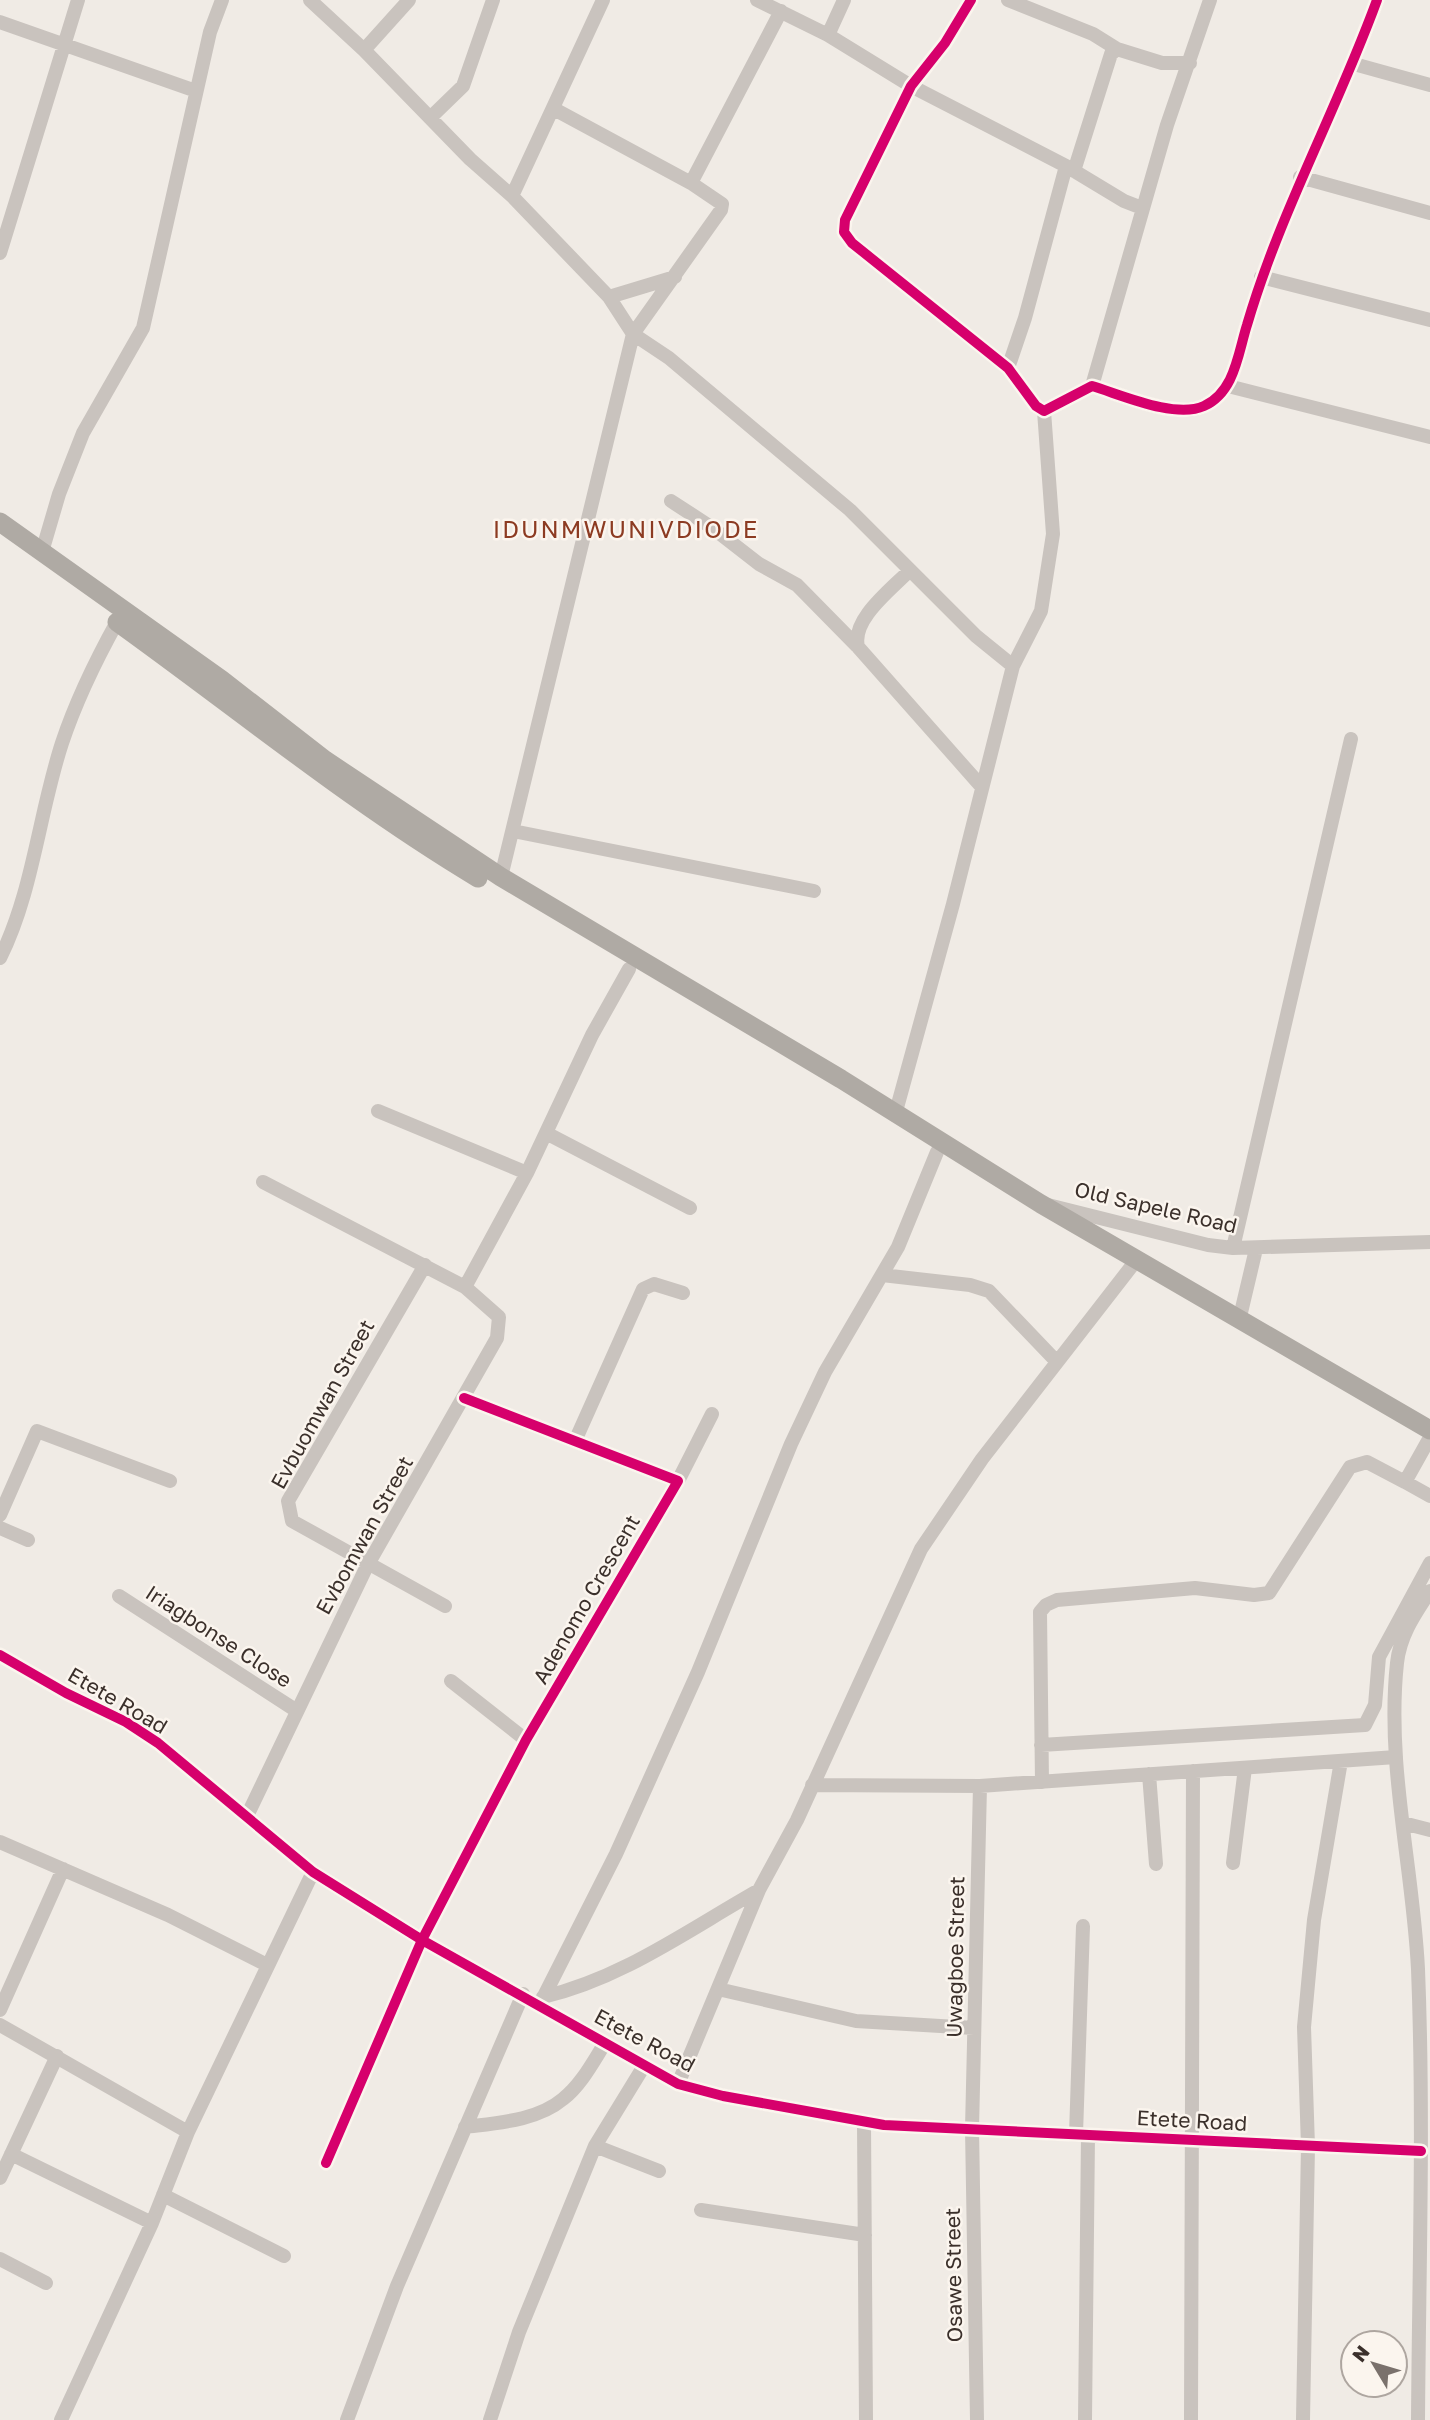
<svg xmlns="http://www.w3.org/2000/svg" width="1430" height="2420" font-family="'Golos Text',sans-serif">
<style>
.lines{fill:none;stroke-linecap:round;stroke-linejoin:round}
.minor{stroke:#c9c3be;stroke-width:14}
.highway{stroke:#afaaa4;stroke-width:19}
.cycleway-casing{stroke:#fbf5ee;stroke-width:15}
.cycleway{stroke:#d6006c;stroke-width:10}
.labels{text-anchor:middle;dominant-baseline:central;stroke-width:5;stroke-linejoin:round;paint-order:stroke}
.street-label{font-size:21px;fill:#3b302b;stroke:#fbf5ee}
.quarter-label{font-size:24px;letter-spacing:2px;fill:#8c3b22;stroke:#fbf5ee}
</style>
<rect width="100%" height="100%" fill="#f0ebe5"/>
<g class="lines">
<path class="minor" d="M 310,0 L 364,50 L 470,159 L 512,196 L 609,297 L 633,334 L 669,358 L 850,510 L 976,636 L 1013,666
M 757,0 L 828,35 L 911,86 L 1066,166 L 1124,201 L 1142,208
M 971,0 L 945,43 L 911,86 L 845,220 L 844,232 L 852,243 L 1008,368 L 1036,406 L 1044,411 L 1092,386 C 1122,395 1175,419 1204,406 C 1235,392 1238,353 1247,325 C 1280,212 1337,110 1377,0
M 1008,0 L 1093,34 L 1117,49 L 1162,63 L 1190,63
M 0,22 L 196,91
M 828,35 L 844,0
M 364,50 L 409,0
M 1354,64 L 1430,85
M 430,118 L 463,86 L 493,0
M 1074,171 L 1111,54 L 1117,49
M 1300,177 L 1430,213
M 691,183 L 781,11
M 512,196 L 603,0
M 0,253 L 78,0
M 1261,277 L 1430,320
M 609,297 L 675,277
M 1008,368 L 1025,318 L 1066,166
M 1092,386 L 1167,125 L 1210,0
M 1228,386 L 1430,437
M 671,501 L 714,529 L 759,564 L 797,585 L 857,646
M 42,552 L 59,494 L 83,433 L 143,328 L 210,32 L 222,0
M 910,570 C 892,589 851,619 858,647 L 981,786
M 513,831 L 814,891
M 501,877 L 633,334 L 721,210 L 722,204 L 691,183 L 554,109
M 0,958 C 33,892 39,813 62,743 C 76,701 96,660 117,622
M 378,1111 L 527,1173
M 895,1115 L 953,904 L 1013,666 L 1041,611 L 1053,534 L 1044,411
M 546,1133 L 690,1208
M 1048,1205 L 1208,1245 L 1233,1248 L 1430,1242
M 1233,1248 L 1351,739
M 425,1265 L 288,1501 L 292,1521 L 445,1606
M 882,1275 L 970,1285 L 989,1291 L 1057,1362
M 465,1287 L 527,1173 L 592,1035 L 629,969
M 1239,1321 L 1256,1249
M 575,1441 L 643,1289 L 654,1284 L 683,1293
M 678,1481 L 712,1414
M 1405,1482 L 1430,1496
M 0,1515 L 37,1431 L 170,1481
M 0,1528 L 28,1540
M 119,1596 L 297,1711
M 0,1655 L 66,1693 L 126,1722 L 158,1743 L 313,1872 L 422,1940 L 678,2084 L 723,2096 L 884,2125 L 1421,2151
M 451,1681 L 526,1740
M 1041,1745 L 1365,1725 L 1375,1705 L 1379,1657 L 1430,1563
M 1149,1774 L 1156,1864
M 1042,1782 L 1040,1612 L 1046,1605 L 1057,1600 L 1195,1588 L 1254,1595 L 1269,1593 L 1350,1467 L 1367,1462 L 1405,1482 L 1428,1441
M 812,1785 L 980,1786 L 1396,1757
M 247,1816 L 367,1566 L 497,1338 L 499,1317 L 465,1287 L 263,1182
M 1403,1823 L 1430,1830
M 0,1842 L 168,1915 L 267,1965
M 1233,1863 L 1245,1768
M 718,1989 L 856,2021 L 974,2028
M 543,1997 C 623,1978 688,1930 759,1890
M 540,2004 L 616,1854 L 698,1672 L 791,1444 L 825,1372 L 898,1247 L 937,1152
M 0,2010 L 63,1869
M 0,2025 L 188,2132
M 678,2084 L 759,1890 L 797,1820 L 921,1549 L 982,1459 L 1131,1267
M 864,2123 L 866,2420
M 465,2127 C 496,2123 537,2121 563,2099 C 581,2085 593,2062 605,2043
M 1076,2134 L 1083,1926
M 595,2146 L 659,2171
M 11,2154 L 152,2223
M 326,2163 L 422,1940 L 526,1740 L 678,1481 L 464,1398
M 0,2178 L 57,2056
M 163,2195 L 284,2256
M 701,2210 L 865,2235
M 0,2259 L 46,2283
M 61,2420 L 152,2223 L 188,2132 L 313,1872
M 347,2420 L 397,2286 L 523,1994
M 490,2420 L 519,2332 L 595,2146 L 644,2066
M 977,2420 L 972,2129 L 980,1786
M 1085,2420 L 1088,2135
M 1191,2420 L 1193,1771
M 1303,2420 L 1308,2146 L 1304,2027 L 1314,1920 L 1341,1761
M 1418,2420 C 1419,2270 1424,2119 1418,1969 C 1413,1867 1386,1765 1397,1663 C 1400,1635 1415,1614 1430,1591"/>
<path class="highway" d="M 0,522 L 222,680 L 325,760 L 501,877 L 841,1079 L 1041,1204 L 1430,1430
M 117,622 C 237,708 351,802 478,878"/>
<g class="cycleway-casing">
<path id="cycleway" d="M 971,0 L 945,43 L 911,86 L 845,220 L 844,232 L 852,243 L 1008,368 L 1036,406 L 1044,411 L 1092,386 C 1122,395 1175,419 1204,406 C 1235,392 1238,353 1247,325 C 1280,212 1337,110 1377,0
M 0,1655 L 66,1693 L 126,1722 L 158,1743 L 313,1872 L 422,1940 L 678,2084 L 723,2096 L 884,2125 L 1421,2151
M 326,2163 L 422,1940 L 526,1740 L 678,1481 L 464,1398"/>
</g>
<use href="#cycleway" class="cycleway"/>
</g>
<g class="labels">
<g class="street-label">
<text transform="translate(1156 1207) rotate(13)">Old Sapele Road</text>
<text transform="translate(322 1404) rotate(-61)">Evbuomwan Street</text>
<text transform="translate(364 1535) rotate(-61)">Evbomwan Street</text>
<text transform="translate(586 1599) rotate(-60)">Adenomo Crescent</text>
<text transform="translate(219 1636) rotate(33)">Iriagbonse Close</text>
<text transform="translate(118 1700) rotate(30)">Etete Road</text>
<text transform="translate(955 1957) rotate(-89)">Uwagboe Street</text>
<text transform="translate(645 2040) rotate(28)">Etete Road</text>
<text transform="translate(1192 2120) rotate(3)">Etete Road</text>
<text transform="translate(953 2275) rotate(-91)">Osawe Street</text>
</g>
<g class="quarter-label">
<text x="626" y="528">IDUNMWUNIVDIODE</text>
</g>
</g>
<g transform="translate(1374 2364) rotate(308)"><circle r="33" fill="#fbf5ee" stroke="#aea6a0" stroke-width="2"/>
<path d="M0-5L12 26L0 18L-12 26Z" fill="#7a716c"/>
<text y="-10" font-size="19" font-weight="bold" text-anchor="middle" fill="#3b302b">N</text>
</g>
</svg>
